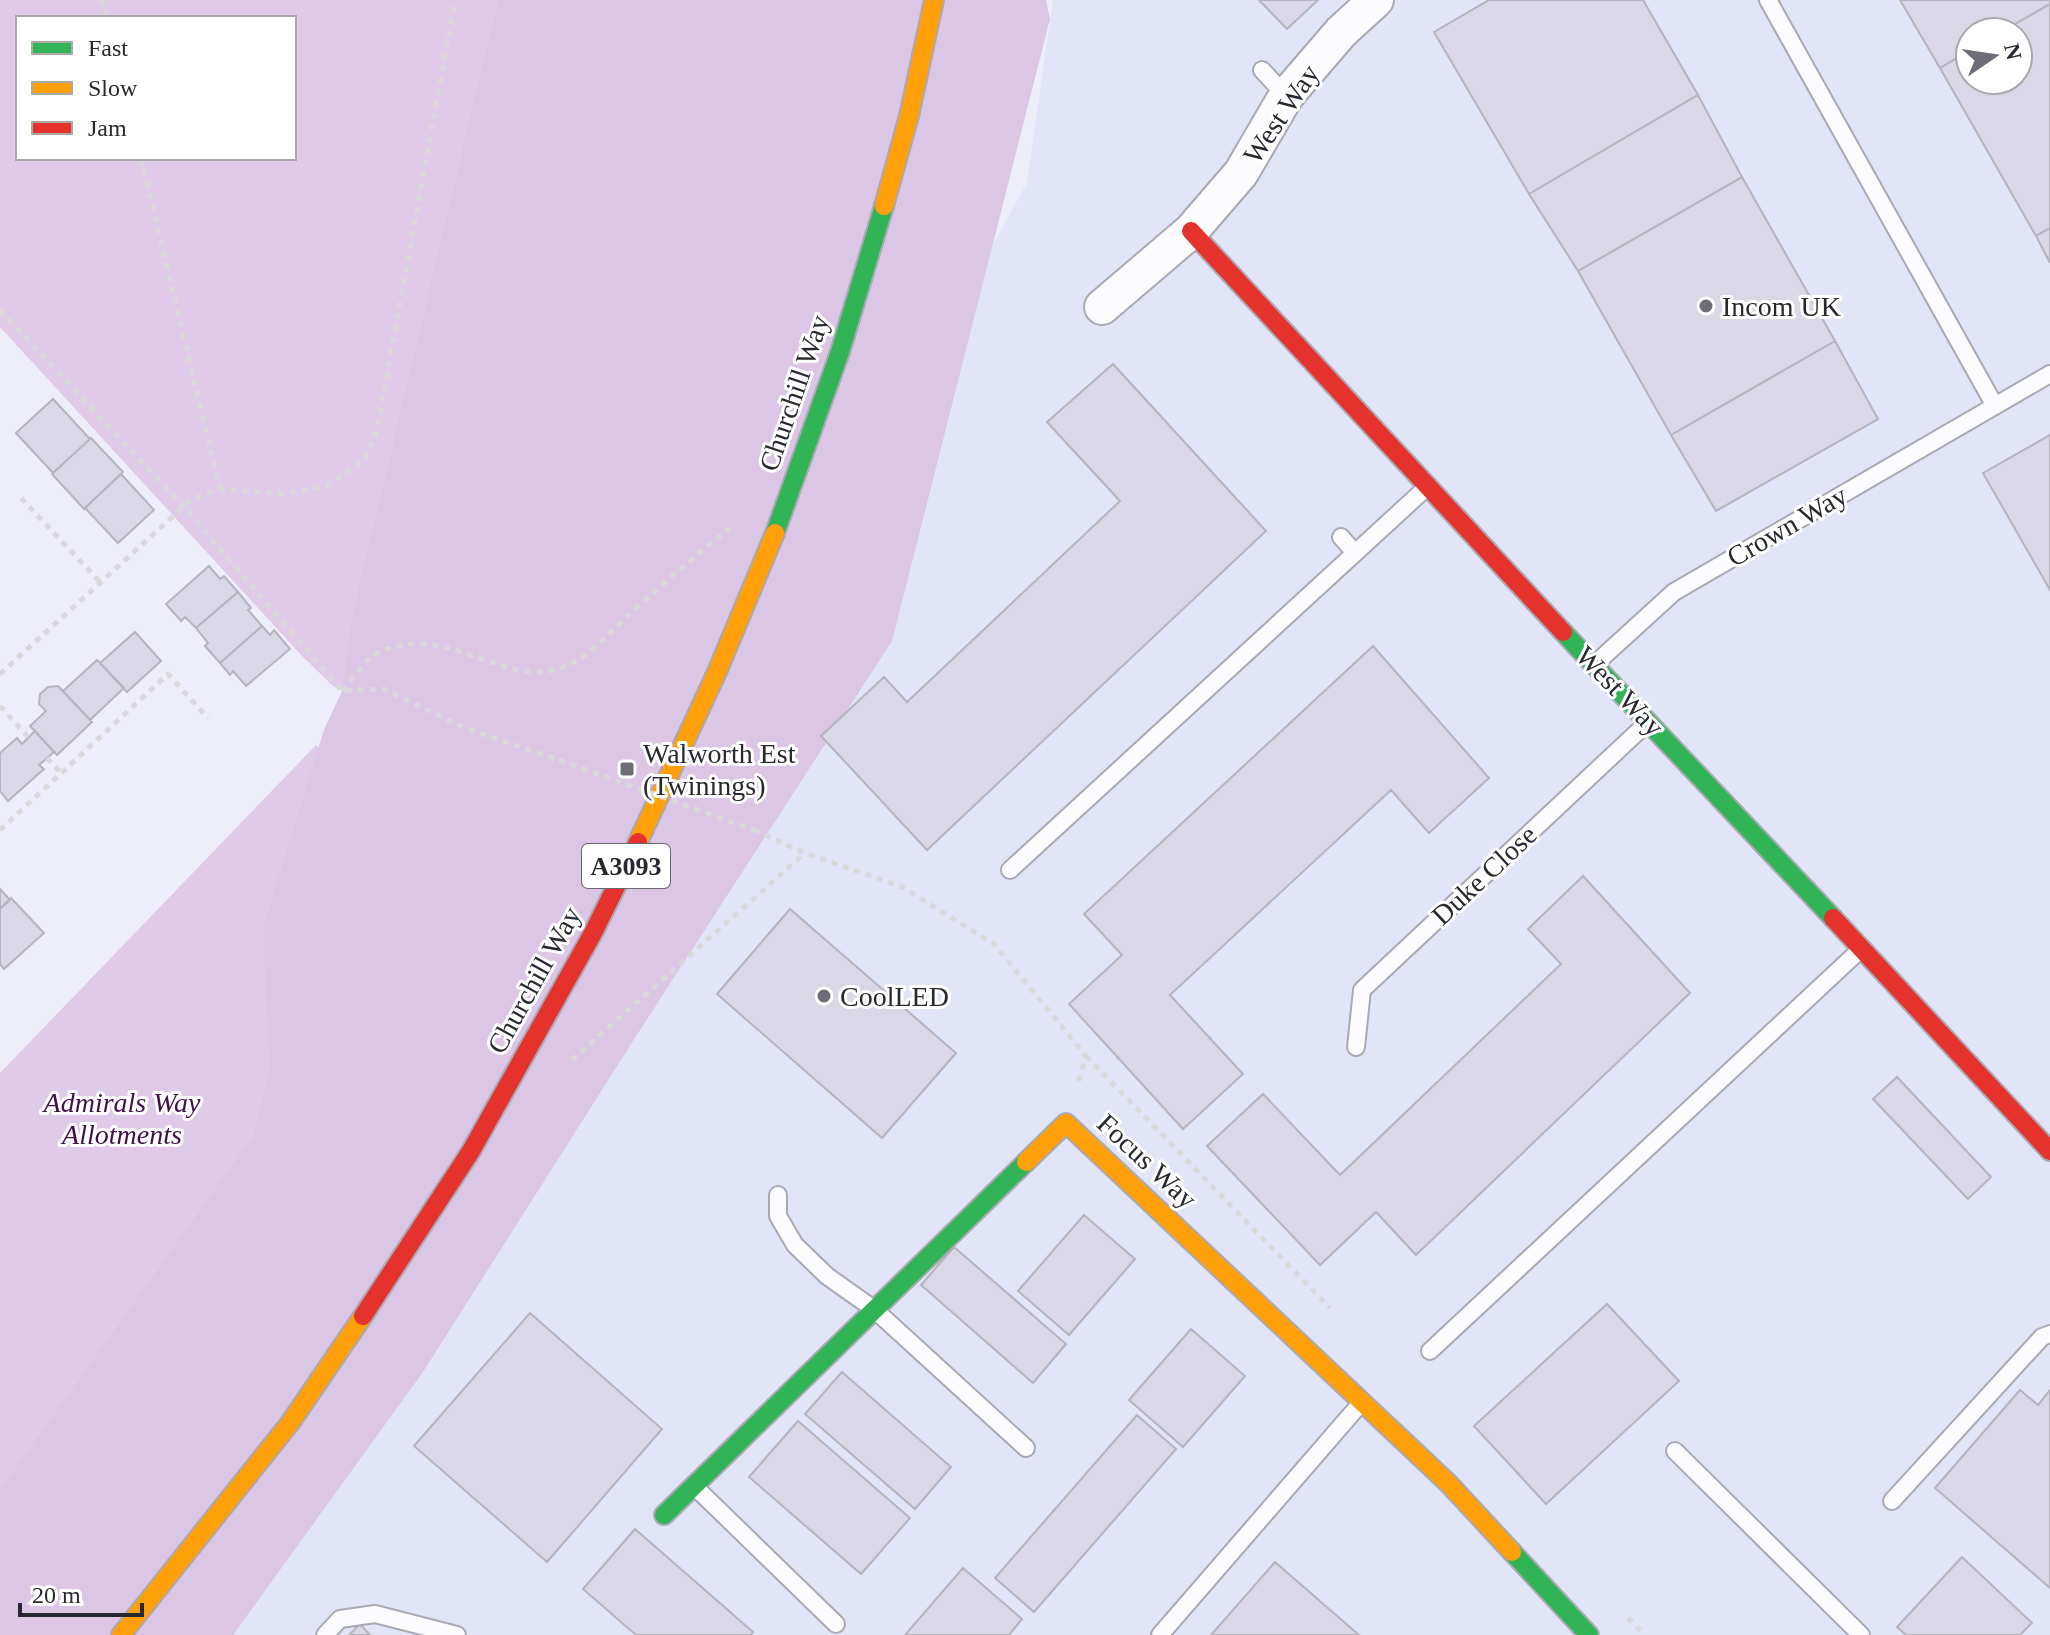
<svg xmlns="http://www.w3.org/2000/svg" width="2050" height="1635" font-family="'Times New Roman',serif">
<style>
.built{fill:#e2e4f8;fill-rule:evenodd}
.green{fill:#e0caea;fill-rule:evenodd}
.forest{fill:#dcc6e6}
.building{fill:#dad7e6;stroke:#b5b4be;stroke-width:2}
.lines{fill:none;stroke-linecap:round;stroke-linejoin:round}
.lane-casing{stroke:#a9a9b3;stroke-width:20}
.street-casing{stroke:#a9a9b3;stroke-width:38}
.fast-casing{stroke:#a9a9b3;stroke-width:22}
.slow-casing{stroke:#a9a9b3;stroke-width:22}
.jam-casing{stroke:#a9a9b3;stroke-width:22}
.path{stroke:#d9d9dc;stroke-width:5;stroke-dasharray:6 6;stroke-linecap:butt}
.lane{stroke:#fcfcfe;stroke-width:16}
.street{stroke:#fcfcfe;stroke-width:34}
.fast{stroke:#30b455;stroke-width:18}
.slow{stroke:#ff9f0a;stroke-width:18}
.jam{stroke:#e5322d;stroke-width:18}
.path-bridge{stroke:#d9d9dc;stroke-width:5;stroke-dasharray:6 6;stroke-linecap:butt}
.poi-dot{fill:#6c6d77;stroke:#fff;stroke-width:3}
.labels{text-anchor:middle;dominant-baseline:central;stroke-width:6;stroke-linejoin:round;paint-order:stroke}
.shield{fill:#fff;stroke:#68686f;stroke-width:2}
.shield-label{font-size:26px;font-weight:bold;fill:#272831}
.street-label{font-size:28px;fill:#272831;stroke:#fff}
.poi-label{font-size:28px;fill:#272831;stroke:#fff;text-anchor:start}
.park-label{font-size:28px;font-style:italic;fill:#41104b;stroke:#fff}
</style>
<rect width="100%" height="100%" fill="#edeefa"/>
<path class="built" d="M 1053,0 L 2050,0 L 2050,1635 L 228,1635 L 1027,183 ZM 1970,32 L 2018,32 L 2018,80 L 1970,80 Z"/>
<path class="green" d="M 0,0 L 897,0 L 343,691 L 333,686 L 302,656 L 0,327 ZM 18,18 L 294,18 L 294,158 L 18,158 Z
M 316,745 L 435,870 L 0,1507 L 0,1073 Z"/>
<path class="forest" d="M 498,0 L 1046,0 L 1050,19 L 892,641 L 640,1030 L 423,1372 L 233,1635 L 0,1635 L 0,1490 L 254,1135 L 270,1071 L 263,928 L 324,730 L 342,691 L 353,613 Z"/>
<path class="building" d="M 1259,0 L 1318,0 L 1287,29 Z
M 1489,0 L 1643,0 L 1698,95 L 1529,194 L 1434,32 Z
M 1900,0 L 2050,0 L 2050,4 L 2001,32 L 1970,32 L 1970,50 L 1940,68 Z
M 2050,4 L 2050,228 L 2036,236 L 1940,68 L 1970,50 L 1970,80 L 2018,80 L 2018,32 L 2001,32 Z
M 1698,95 L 1742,177 L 1578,271 L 1529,194 Z
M 1742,177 L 1835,341 L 1671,435 L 1578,271 Z
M 2050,228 L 2050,263 L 2036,236 Z
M 1835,341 L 1878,419 L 1716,511 L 1671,435 Z
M 1113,364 L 1266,531 L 927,850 L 821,736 L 884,677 L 907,702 L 1120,501 L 1047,422 Z
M 53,399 L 90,439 L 53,473 L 16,433 Z
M 2050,435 L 2050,590 L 1983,473 Z
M 91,438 L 123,472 L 84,509 L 52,474 Z
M 121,474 L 154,510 L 118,543 L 85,508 Z
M 209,566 L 220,579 L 224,576 L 238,592 L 196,628 L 185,617 L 181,621 L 166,604 Z
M 238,592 L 251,608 L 248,610 L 262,626 L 220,663 L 205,646 L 208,643 L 196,628 Z
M 262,626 L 270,635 L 274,630 L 290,649 L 246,686 L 233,671 L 230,675 L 220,663 Z
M 135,632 L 161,661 L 127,692 L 100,663 Z
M 1373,646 L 1489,778 L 1429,833 L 1391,790 L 1170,995 L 1243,1074 L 1183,1129 L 1069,1004 L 1122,955 L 1084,914 Z
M 97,660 L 124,688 L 90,720 L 63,691 Z
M 58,686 L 92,722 L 57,755 L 30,726 L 46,711 L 39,704 L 40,694 L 48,687 Z
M 35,731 L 54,752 L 39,765 L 44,769 L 8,801 L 0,791 L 0,753 L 17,738 L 22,744 Z
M 1583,876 L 1690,993 L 1416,1255 L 1376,1212 L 1320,1265 L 1207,1146 L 1263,1094 L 1340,1175 L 1561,964 L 1528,929 Z
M 0,889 L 10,900 L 0,909 Z
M 11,898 L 44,933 L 4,969 L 0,964 L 0,909 Z
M 790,909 L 956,1053 L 882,1138 L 717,994 Z
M 1897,1077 L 1991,1177 L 1968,1199 L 1873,1099 Z
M 1084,1215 L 1135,1259 L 1069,1335 L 1018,1291 Z
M 954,1247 L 1066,1344 L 1033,1383 L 921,1285 Z
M 1607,1304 L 1679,1381 L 1546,1504 L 1474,1426 Z
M 530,1313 L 662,1429 L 547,1562 L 414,1446 Z
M 1191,1329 L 1245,1376 L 1183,1447 L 1129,1400 Z
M 842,1372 L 951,1467 L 915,1509 L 805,1414 Z
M 2020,1390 L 2038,1405 L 2050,1390 L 2050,1588 L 1935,1488 Z
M 1137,1415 L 1176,1449 L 1034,1612 L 995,1578 Z
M 798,1421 L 910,1518 L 861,1574 L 749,1477 Z
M 635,1529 L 753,1632 L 751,1635 L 636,1635 L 583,1589 Z
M 1962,1557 L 2032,1623 L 2020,1635 L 1906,1635 L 1897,1627 Z
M 1275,1562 L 1359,1635 L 1211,1635 Z
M 963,1568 L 1022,1619 L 1009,1635 L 905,1635 Z
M 360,1624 L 370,1635 L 349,1635 Z"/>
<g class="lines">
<g class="lane-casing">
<path id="lane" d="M 1768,0 L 1995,406
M 1262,70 L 1286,96
M 1341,537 L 1355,553
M 1595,664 L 1674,592 L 2050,374
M 1010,870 L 1427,487
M 1356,1047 L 1362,990 L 1646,724
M 778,1195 L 778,1216 L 795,1245 L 827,1276 L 875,1310 L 1026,1448
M 1430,1351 L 1861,949
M 1675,1451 L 1861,1635
M 695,1487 L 836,1624
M 1892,1501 L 2042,1337 L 2050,1334
M 325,1635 L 340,1619 L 375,1614 L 457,1635
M 1160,1635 L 1361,1403"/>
</g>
<g class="street-casing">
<path id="street" d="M 1102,307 L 1191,231 L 1241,173 L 1286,96 L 1341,32 L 1376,0"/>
</g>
<g class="fast-casing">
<path id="fast" d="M 775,533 L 840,352 L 884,206
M 1563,632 L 1833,918
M 664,1515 L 1026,1162
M 1512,1552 L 1589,1635"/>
</g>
<g class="slow-casing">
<path id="slow" d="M 884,206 L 909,116 L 934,0
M 638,842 L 717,672 L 775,533
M 1026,1162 L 1066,1123 L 1448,1483 L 1512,1552
M 121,1635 L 290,1423 L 363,1316"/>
</g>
<g class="jam-casing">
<path id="jam" d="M 1191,231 L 1563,632
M 1833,918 L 2050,1151
M 363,1316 L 471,1151 L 593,933 L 638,842"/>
</g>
<path class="path" d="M 101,0 L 106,18
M 141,158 L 220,489
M 0,310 L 184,507 L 342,691 L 384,689 L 465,728 L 559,760
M 21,498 L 101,583
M 0,674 L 192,499 L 220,489 L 284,494 L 327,486 L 364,460 L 377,431 L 455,0
M 343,691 C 352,680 360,666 371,657 C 379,651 389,648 399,646 C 459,632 509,690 566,666 C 590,656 608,634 627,616 C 661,586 694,556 730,528
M 0,706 L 29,738
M 47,758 L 61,773
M 0,830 L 168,674 L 208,718
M 754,830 L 805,853 L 902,887 L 994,944 L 1086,1056 L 1077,1086
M 1086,1056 L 1330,1308
M 572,1060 L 805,853
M 1628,1618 L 1645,1635"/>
<use href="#lane" class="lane"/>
<use href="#street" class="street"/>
<use href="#fast" class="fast"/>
<use href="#slow" class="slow"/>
<use href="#jam" class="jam"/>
<path class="path-bridge" d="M 559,760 L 754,830"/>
</g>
<g class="poi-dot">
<circle cx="1706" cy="306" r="8"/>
<rect x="619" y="761" width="16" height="16" rx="4"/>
<circle cx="824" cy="996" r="8"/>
</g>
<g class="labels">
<rect class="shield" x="582" y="844" width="88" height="44" rx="6"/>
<g class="shield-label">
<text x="626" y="866">A3093</text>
</g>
<g class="street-label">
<text transform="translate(1281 114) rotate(-56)">West Way</text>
<text transform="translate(794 393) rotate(-71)">Churchill Way</text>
<text transform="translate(1787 526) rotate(-30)">Crown Way</text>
<text transform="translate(1620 691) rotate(46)">West Way</text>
<text transform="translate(1484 875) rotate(-43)">Duke Close</text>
<text transform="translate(534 980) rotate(-61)">Churchill Way</text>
<text transform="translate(1147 1161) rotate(43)">Focus Way</text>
</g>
<g class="poi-label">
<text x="1722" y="306">Incom UK</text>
<text x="643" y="753">Walworth Est<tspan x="643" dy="32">(Twinings)</tspan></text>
<text x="840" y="996">CoolLED</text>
</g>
<g class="park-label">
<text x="122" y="1102">Admirals Way<tspan x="122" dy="32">Allotments</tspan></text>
</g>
</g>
<rect x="16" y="16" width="280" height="144" fill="#ffffff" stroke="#a9a9ad" stroke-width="2"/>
<rect x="32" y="42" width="40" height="12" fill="#30b455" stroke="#a9a9ad" stroke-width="2"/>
<text x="88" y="56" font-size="24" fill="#272831">Fast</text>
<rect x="32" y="82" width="40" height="12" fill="#ff9f0a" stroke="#a9a9ad" stroke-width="2"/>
<text x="88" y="96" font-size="24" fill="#272831">Slow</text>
<rect x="32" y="122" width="40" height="12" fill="#e5322d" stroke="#a9a9ad" stroke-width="2"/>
<text x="88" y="136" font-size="24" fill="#272831">Jam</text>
<g transform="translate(1994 56) rotate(77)"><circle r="38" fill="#ffffff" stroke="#a9a9ad" stroke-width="2"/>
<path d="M0-6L14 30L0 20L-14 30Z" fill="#6c6d77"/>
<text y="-12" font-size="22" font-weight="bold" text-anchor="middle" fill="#272831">N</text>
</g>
<path d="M20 1603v12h122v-12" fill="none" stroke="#272831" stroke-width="4"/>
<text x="32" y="1603" font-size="24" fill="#272831" stroke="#ffffff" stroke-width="6" paint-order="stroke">20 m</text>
</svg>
